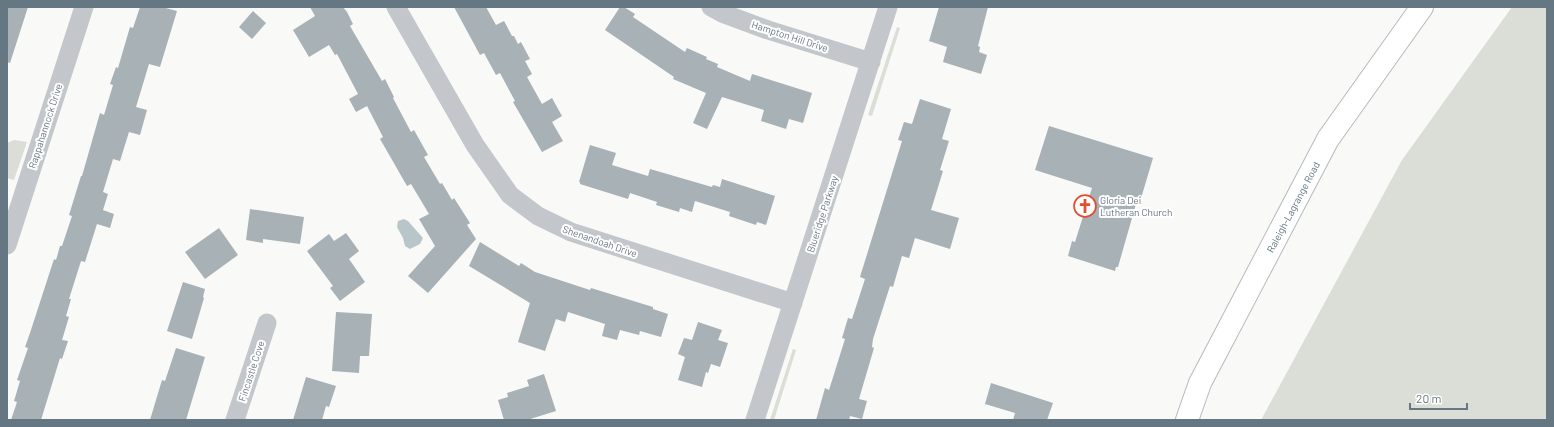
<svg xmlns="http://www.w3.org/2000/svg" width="1554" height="427" font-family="Barlow,sans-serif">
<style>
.green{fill:#daded6}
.water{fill:#b8c6c9}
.building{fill:#a7b1b6}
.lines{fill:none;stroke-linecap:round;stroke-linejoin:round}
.major-casing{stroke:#b4babd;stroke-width:24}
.minor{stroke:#c3c7cb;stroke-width:19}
.major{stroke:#fff;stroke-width:22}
.labels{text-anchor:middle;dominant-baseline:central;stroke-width:4;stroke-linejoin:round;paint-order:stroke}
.street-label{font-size:10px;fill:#657782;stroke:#fff}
.poi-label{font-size:10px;fill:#657782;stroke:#fff;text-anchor:start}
</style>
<rect width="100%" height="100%" fill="#f9f9f7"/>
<path class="green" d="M 1512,7 L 1547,7 L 1547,420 L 1261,420 L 1402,160 Z
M 897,27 L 900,28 L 872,116 L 868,115 Z
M 14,140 L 27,142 L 14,180 L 7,178 L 7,143 Z
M 793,349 L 796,350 L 774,420 L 770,420 Z"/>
<path class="water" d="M 404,219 L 408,221 L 423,238 L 420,244 L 410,249 L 405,246 L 403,238 L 397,227 L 398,221 Z"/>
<path class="building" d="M 7,7 L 28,7 L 10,63 L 7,62 Z
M 140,7 L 162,7 L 177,11 L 160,67 L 149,64 L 136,107 L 147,110 L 140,135 L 129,132 L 120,161 L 113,159 L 103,192 L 108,194 L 103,210 L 114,214 L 110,228 L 97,224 L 85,262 L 81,261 L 69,299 L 71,299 L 66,316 L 69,317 L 62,340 L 68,341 L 62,359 L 60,358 L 41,420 L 11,420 L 17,402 L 14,401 L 20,381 L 17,380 L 28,348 L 25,347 L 30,333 L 54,259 L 56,260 L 60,246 L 62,246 L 72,216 L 69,215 L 81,176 L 82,176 L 100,113 L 104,115 L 113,85 L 110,84 L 116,67 L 118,68 L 130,27 L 133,28 Z
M 310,7 L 343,7 L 347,12 L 353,24 L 350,26 L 382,81 L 385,79 L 394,97 L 393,98 L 411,132 L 414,130 L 428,155 L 424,157 L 440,184 L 442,183 L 452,200 L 454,198 L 470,223 L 467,225 L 476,239 L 428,293 L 408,276 L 435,246 L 419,219 L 429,214 L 411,184 L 407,186 L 391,158 L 380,139 L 383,137 L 367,106 L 356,112 L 349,99 L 358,94 L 337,54 L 335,55 L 329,45 L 309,57 L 293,30 L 315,16 Z
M 454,7 L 486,7 L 496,25 L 504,21 L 512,36 L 514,36 L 518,44 L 521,42 L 530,59 L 525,61 L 532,74 L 527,77 L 542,104 L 552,98 L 562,116 L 552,122 L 563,141 L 542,152 L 513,102 L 515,101 L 500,73 L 496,75 L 484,53 L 480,55 Z
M 620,7 L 624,7 L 635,14 L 633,17 L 685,52 L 687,48 L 707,57 L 706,59 L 718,64 L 717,67 L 750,81 L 752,74 L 812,93 L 803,123 L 789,119 L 786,129 L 761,121 L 764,110 L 722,97 L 707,129 L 693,123 L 706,93 L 673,79 L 674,77 L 605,30 Z
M 939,7 L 988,7 L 978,46 L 980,47 L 979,52 L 987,55 L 981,74 L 943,62 L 947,47 L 929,41 Z
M 253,11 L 266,23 L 252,39 L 239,27 Z
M 920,99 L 951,109 L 942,139 L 949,141 L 940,170 L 943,171 L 931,210 L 959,218 L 950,249 L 915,238 L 909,258 L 902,256 L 893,287 L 890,286 L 873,339 L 872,347 L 874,348 L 859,399 L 867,401 L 862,419 L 850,416 L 849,420 L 816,420 L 825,388 L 829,390 L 845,339 L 842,338 L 848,318 L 852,319 L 865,279 L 860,277 L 902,141 L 898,140 L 904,122 L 912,124 Z
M 1049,126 L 1153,158 L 1139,205 L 1136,204 L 1118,267 L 1116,267 L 1115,271 L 1068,256 L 1072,241 L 1075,242 L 1092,188 L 1035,170 Z
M 590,145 L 616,153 L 612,165 L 648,176 L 650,169 L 712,187 L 713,185 L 720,187 L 722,179 L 775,196 L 766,225 L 757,222 L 756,225 L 729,216 L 730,212 L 695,201 L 692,212 L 680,208 L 679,212 L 656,205 L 657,202 L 630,193 L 628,199 L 580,184 L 580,182 L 579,182 Z
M 250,209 L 304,217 L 300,244 L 263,239 L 263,243 L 246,240 Z
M 219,228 L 238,255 L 205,279 L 185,252 Z
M 346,233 L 359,251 L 349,259 L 365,282 L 340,301 L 330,288 L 333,286 L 307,251 L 329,234 L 334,241 Z
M 480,242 L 519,266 L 521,263 L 535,272 L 590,290 L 591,288 L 653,307 L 653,309 L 668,314 L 661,337 L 640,331 L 639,335 L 620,330 L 617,340 L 602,336 L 605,324 L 568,312 L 565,322 L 556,319 L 545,351 L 518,342 L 530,303 L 469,266 Z
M 183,282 L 205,289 L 203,297 L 204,298 L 192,339 L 167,331 Z
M 336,312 L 372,314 L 369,356 L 360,356 L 359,373 L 332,371 Z
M 698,322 L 722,330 L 718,340 L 728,343 L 720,367 L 711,364 L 708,373 L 706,372 L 702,387 L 678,380 L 685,357 L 678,354 L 684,338 L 692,340 Z
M 176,348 L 205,357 L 186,420 L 150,420 L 162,380 L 165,381 Z
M 544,374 L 556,411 L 527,420 L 504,420 L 498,400 L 508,397 L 507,393 L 529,386 L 527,380 Z
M 306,377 L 336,386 L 329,407 L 326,406 L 322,420 L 293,420 Z
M 991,383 L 1053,403 L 1047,420 L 1013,420 L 1015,413 L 985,404 Z"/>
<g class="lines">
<g class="major-casing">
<path id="major" d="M 1187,420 L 1200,383 L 1328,139 L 1422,7"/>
</g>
<path class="minor" d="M 396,7 L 475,145 L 510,195 L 538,216 L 571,232 L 793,303
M 711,7 L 722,13 L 768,30 L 871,62
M 7,245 L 84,7
M 235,420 L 267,323
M 755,420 L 888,7"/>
<use href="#major" class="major"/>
</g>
<defs>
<g id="church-ring" transform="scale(1.15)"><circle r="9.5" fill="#fff" stroke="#e34e2e" stroke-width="1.5"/><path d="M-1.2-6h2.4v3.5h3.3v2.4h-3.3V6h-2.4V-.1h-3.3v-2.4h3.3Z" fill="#e34e2e"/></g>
</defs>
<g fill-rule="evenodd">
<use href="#church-ring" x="1085" y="206"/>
</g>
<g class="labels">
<g class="street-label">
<text transform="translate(790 36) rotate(18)">Hampton Hill Drive</text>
<text transform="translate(45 126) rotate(-72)">Rappahannock Drive</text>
<text transform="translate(1293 207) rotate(-62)">Raleigh-Lagrange Road</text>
<text transform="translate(822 214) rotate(-72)">Blueridge Parkway</text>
<text transform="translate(600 241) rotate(19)">Shenandoah Drive</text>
<text transform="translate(251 371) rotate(-72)">Fincastle Cove</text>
</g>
<g class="poi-label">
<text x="1100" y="200">Gloria Dei<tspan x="1100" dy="12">Lutheran Church</tspan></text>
</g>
</g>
<rect width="1554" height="427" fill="none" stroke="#657782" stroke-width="16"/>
<path d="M1410 403v6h57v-6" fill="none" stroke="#657782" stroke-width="2"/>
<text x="1416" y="403" font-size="12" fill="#657782" stroke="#ffffff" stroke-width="3" paint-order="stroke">20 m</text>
</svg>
